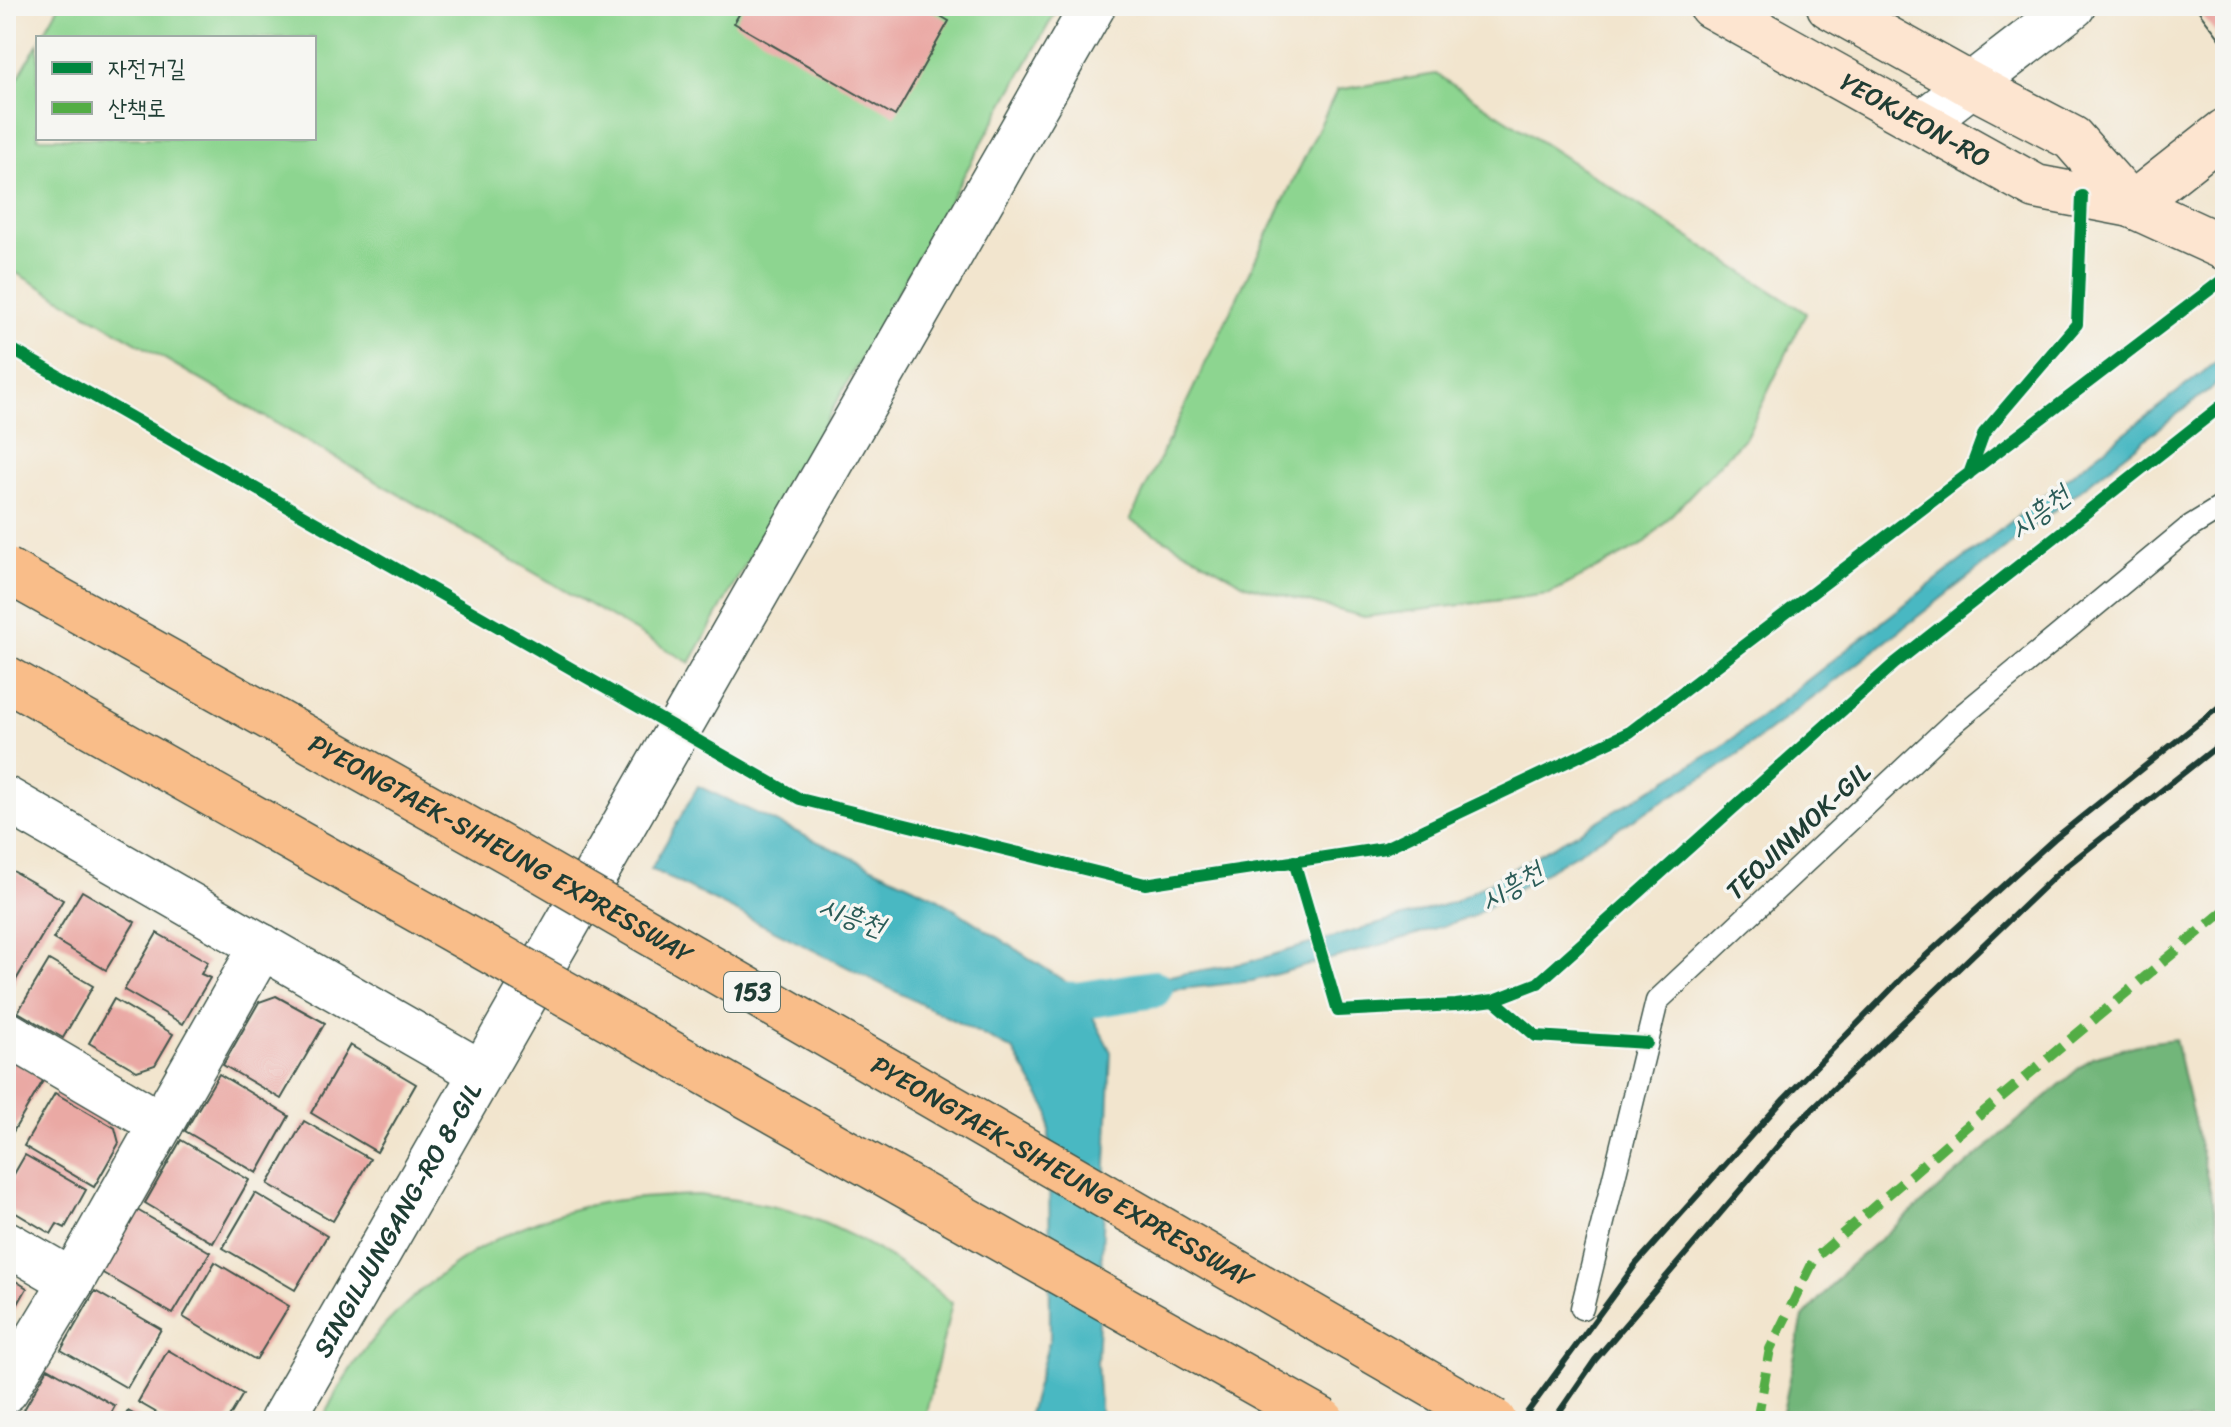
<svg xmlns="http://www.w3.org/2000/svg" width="2231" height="1427" font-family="Sriracha,'Poor Story',sans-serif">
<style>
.green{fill:#8dd590;stroke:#568962;stroke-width:2}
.forest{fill:#72b67a;stroke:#487a57;stroke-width:2}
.water{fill:#49b8c2;stroke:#347a7b;stroke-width:2}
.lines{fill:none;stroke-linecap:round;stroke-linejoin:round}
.canal{stroke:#49b8c2;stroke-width:38}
.building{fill:#eaa9a4}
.lane-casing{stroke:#3f564b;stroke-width:25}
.street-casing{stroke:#3f564b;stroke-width:47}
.secondary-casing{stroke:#3f564b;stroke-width:47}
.lane{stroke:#fff;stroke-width:22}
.street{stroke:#fff;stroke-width:44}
.secondary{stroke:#fde5d0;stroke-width:44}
.rail{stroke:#1f3d34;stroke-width:6}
.highway-bridge-casing{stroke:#3f564b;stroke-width:47;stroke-linecap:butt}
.highway-bridge{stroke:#f9bd89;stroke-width:44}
.quiet{stroke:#52ad45;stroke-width:10;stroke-dasharray:20 10;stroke-linecap:butt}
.cycleway-casing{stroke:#f6f6f2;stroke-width:17}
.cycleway{stroke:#00873e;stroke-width:12}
.labels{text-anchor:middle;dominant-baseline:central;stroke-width:7;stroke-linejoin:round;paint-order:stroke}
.shield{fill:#f6f6f2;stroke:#60746d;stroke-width:2}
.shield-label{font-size:24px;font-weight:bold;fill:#1f3d34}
.street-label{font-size:26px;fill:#1f3d34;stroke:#f6f6f2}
.water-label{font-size:28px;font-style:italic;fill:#2a5c58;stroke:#f6f6f2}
</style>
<rect width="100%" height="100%" fill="#f6f6f2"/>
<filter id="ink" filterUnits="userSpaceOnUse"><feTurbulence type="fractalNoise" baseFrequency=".0125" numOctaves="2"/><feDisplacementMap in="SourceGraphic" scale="16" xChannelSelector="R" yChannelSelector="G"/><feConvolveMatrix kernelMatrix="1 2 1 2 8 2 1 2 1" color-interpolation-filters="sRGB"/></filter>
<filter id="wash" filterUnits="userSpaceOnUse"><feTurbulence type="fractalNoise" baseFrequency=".006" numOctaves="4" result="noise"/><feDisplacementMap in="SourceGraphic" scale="32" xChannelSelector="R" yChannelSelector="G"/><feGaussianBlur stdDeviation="1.8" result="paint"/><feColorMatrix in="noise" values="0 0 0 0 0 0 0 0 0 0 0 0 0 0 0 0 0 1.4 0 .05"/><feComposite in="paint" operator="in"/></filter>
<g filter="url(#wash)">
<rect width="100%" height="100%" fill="#f2e5ce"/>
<path class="green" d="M 59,6 L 1059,6 L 690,663 L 6,267 L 6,99 L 38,43 L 38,138 L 314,138 L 314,38 L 41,38 Z
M 1436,74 L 1806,313 L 1747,435 L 1644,544 L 1549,594 L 1364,617 L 1246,585 L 1130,520 L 1337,90 Z
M 698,1195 C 729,1199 760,1202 790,1211 C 851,1229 903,1263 952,1303 L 924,1421 L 322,1421 C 371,1309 486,1222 606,1202 C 637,1197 667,1196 698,1195 Z"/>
<path class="forest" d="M 2175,1039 L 2225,1254 L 2225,1421 L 1781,1421 L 1803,1317 L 1849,1266 L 2092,1057 L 2145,1043 Z"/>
<path class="water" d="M 2225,355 L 2225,377 L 1834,682 L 1725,764 L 1471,917 L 1398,940 L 1252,981 L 1084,1000 L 1111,1052 L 1097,1364 L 1101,1421 L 1027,1421 L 1050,1338 L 1049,1112 L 1013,1050 L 651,869 L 698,786 L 932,895 L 1080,991 L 1245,963 L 1454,902 L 1598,821 L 1723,746 Z"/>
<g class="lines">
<path class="canal" d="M 1033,999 L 1077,1001 L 1154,989"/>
</g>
<g id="blocks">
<path class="building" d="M 744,6 L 923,6 L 949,21 L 895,116 L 734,23 Z
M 2195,6 L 2225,6 L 2225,37 L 2221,40 Z
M 6,867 L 63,900 L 6,997 Z
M 82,891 L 135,922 L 106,970 L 53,939 Z
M 157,933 L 208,962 L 201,974 L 210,978 L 183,1024 L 124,990 Z
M 49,960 L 93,986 L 63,1038 L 18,1012 Z
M 276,996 L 325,1023 L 281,1099 L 223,1065 L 259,1002 Z
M 114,999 L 173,1034 L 155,1065 L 137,1071 L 89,1043 Z
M 350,1045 L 416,1084 L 377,1152 L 311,1113 Z
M 6,1056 L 44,1079 L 10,1137 L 6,1135 Z
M 219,1074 L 289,1116 L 257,1173 L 185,1131 Z
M 55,1093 L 115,1128 L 119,1143 L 94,1187 L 24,1146 Z
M 304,1121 L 370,1159 L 333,1221 L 268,1184 Z
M 181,1140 L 249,1180 L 213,1243 L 145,1203 Z
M 25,1155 L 86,1190 L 65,1228 L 57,1224 L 51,1234 L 6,1207 L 6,1188 Z
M 255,1193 L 327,1236 L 295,1290 L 223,1248 Z
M 137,1210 L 210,1252 L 173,1314 L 101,1272 Z
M 215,1262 L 289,1306 L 256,1360 L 183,1317 Z
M 6,1275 L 27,1288 L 6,1325 Z
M 95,1291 L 161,1329 L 127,1388 L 61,1350 Z
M 168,1350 L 243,1394 L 227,1421 L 171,1421 L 138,1402 Z
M 48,1368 L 115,1406 L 107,1421 L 18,1420 Z
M 128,1411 L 146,1421 L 122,1421 Z"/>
</g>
</g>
<g filter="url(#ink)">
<use href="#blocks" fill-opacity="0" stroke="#3f564b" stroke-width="2"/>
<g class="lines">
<g class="lane-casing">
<path id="lane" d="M 1582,1308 L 1657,1001 L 1952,724 L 2191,526 L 2225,505"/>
</g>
<g class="street-casing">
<g id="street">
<path d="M 1923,122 L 2073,6"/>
<path d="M 6,799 L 482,1073"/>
<path d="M 6,1033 L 161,1124"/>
<path d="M 6,1243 L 72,1281"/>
<path d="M 6,1390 L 72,1281 L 262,946"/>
<path id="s1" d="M 282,1421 L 1093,6"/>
</g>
</g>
<g class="secondary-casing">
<g id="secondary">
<path id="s2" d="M 1711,6 L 2036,187 L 2131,205 L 2225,248"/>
<path d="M 1829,6 L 1971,85 L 2072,138 L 2131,205"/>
<path d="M 2131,205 L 2225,131"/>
</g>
</g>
<use href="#lane" class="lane"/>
<use href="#street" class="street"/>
<use href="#secondary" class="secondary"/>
<path class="rail" d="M 1521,1421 L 1636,1264 L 1784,1099 L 1907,973 L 2054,839 L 2225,702
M 1553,1421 L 1595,1360 L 1794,1127 L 2059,872 L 2225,740"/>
<g class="highway-bridge-casing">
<g id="highway-bridge">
<path id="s3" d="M 6,570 L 524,860 L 1494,1421"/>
<path d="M 6,678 L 1323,1421"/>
</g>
</g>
<use href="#highway-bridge" class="highway-bridge"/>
<path class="quiet" d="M 1757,1421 L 1770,1349 L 1815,1258 L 1974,1120 L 2225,910"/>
<g class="cycleway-casing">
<path id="cycleway" d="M 6,346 L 800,799 L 1145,884 L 1385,848 L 1630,732 L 2225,278
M 1969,474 L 1984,433 L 2077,324 L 2082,196
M 1294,861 L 1338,1011 L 1456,1005 L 1494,1000 L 1538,983 L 1894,664 L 2225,403
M 1494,1000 L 1536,1036 L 1647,1043"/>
</g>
<use href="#cycleway" class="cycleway"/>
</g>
</g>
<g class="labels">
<rect class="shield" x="724" y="972" width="56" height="40" rx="6"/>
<g class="shield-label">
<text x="752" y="992">153</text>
</g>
<g class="street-label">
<text stroke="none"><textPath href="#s2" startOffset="234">YEOKJEON-RO</textPath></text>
<text transform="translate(1798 831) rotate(-43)">TEOJINMOK-GIL</text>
<text stroke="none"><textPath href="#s3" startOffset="568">PYEONGTAEK-SIHEUNG EXPRESSWAY</textPath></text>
<text stroke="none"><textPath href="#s3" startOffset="1216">PYEONGTAEK-SIHEUNG EXPRESSWAY</textPath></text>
<text stroke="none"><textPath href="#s1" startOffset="232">SINGILJUNGANG-RO 8-GIL</textPath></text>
</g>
<g class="water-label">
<text transform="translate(2039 512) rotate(-38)">시흥천</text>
<text transform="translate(1511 886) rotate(-31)">시흥천</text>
<text transform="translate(852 916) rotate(20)">시흥천</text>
</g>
</g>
<rect width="2231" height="1427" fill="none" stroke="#f6f6f2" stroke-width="32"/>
<rect x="36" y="36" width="280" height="104" fill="#f6f6f2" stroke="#a0aca6" stroke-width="2"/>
<rect x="52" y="62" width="40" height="12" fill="#00873e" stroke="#a0aca6" stroke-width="2"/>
<text x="108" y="76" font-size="24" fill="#1f3d34">자전거길</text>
<rect x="52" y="102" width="40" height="12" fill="#52ad45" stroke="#a0aca6" stroke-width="2"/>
<text x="108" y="116" font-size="24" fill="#1f3d34">산책로</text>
</svg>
